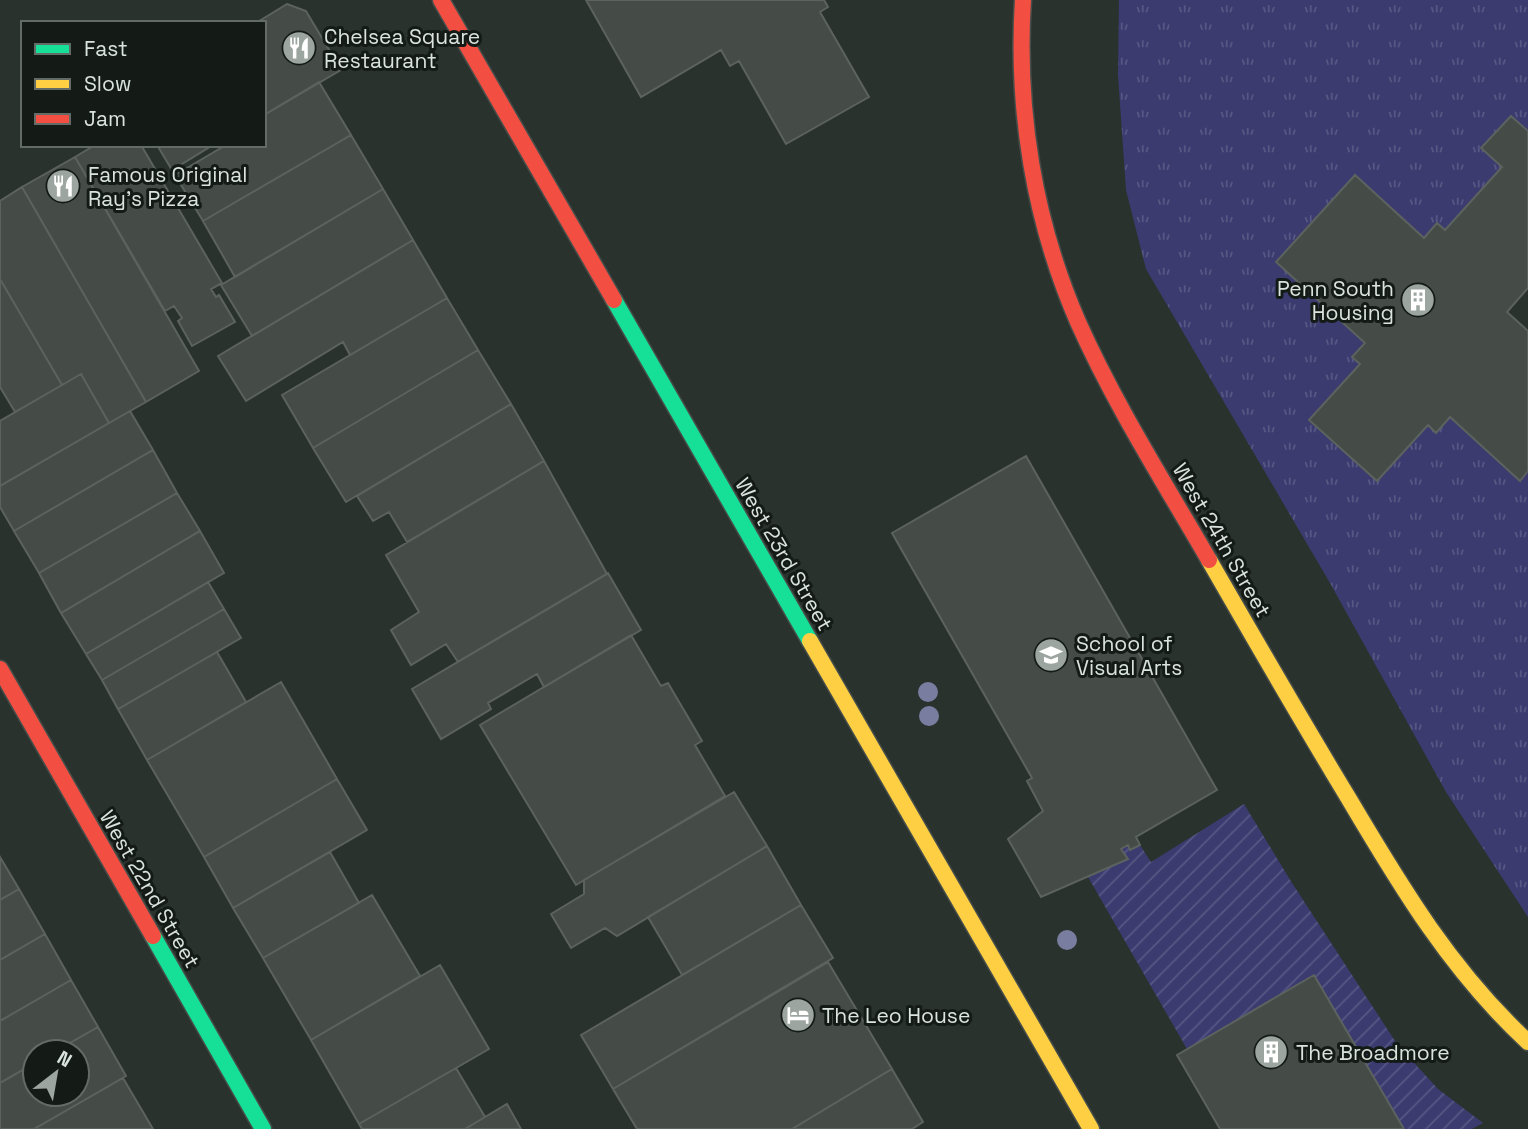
<svg xmlns="http://www.w3.org/2000/svg" width="1528" height="1129" font-family="'Space Grotesk',sans-serif">
<style>
.grass{fill:url(#grass-tufts)}
.garden{fill:url(#garden-furrows)}
.building{fill:#454c48;stroke:#5c625e;stroke-width:2}
.lines{fill:none;stroke-linecap:round;stroke-linejoin:round}
.fast-casing{stroke:#474e4a;stroke-width:19}
.slow-casing{stroke:#474e4a;stroke-width:19}
.jam-casing{stroke:#474e4a;stroke-width:19}
.fast{stroke:#16e098;stroke-width:16}
.slow{stroke:#ffcf43;stroke-width:16}
.jam{stroke:#f24e42;stroke-width:16}
.tree{fill:#797ea0}
.labels{text-anchor:middle;dominant-baseline:central;stroke-width:6;stroke-linejoin:round;paint-order:stroke}
.poi-label{font-size:21px;fill:#dae3de;stroke:#141b17;text-anchor:start}
.street-label{font-size:21px;fill:#dae3de;stroke:#141b17}
</style>
<defs>
<pattern id="grass-tufts" width="24" height="20" patternUnits="userSpaceOnUse" patternTransform="scale(1.75)"><rect width="24" height="20" fill="#3b3b70"/><path d="M3 7l-1-3M5 7V3M7 7l1-3M15 17l-1-3M17 17v-4M19 17l1-3" fill="none" stroke="#575784"/></pattern>
<pattern id="garden-furrows" width="10" height="10" patternUnits="userSpaceOnUse" patternTransform="scale(1.75)"><rect width="10" height="10" fill="#3b3b70"/><path d="M-1 1l2-2M0 10L10 0M9 11l2-2" fill="none" stroke="#575784"/></pattern>
</defs>
<rect width="100%" height="100%" fill="#2a322d"/>
<path class="grass" d="M 1119,0 L 1528,0 L 1528,131 L 1511,116 L 1500,129 L 1502,167 L 1445,230 L 1424,238 L 1355,175 L 1276,262 L 1365,343 L 1353,357 L 1360,364 L 1310,420 L 1376,481 L 1428,425 L 1436,433 L 1450,417 L 1519,480 L 1528,471 L 1528,917 L 1446,792 L 1330,583 L 1146,269 L 1126,190 L 1118,75 Z"/>
<path class="garden" d="M 1244,804 L 1292,883 L 1397,1044 L 1438,1089 L 1483,1123 L 1472,1129 L 1404,1129 L 1314,975 L 1187,1049 L 1088,877 L 1127,859 L 1121,849 L 1128,845 L 1131,850 L 1140,845 L 1151,862 Z"/>
<path class="building" d="M 586,0 L 824,0 L 828,7 L 820,12 L 869,97 L 786,144 L 739,61 L 730,66 L 721,50 L 641,97 Z
M 287,4 L 306,11 L 341,70 L 264,115 L 264,23 L 256,23 Z
M 319,82 L 351,135 L 203,221 L 175,175 L 226,145 L 264,145 L 264,115 Z
M 1511,116 L 1528,131 L 1528,288 L 1507,312 L 1528,331 L 1528,471 L 1520,481 L 1450,417 L 1436,433 L 1428,425 L 1377,481 L 1309,420 L 1360,364 L 1352,357 L 1365,343 L 1276,262 L 1355,175 L 1424,238 L 1437,223 L 1445,230 L 1502,167 L 1481,148 Z
M 351,135 L 383,189 L 235,277 L 203,221 Z
M 95,145 L 141,145 L 222,283 L 211,289 L 216,297 L 219,295 L 235,322 L 192,346 L 178,321 L 182,318 L 174,306 L 165,311 L 75,157 Z
M 157,145 L 213,145 L 172,170 Z
M 75,157 L 199,371 L 146,402 L 22,187 Z
M 22,187 L 146,402 L 109,423 L 81,374 L 62,385 L 0,279 L 0,201 Z
M 383,189 L 413,240 L 252,336 L 221,285 Z
M 413,240 L 447,298 L 350,355 L 343,342 L 246,401 L 218,356 Z
M 0,279 L 62,385 L 15,412 L 0,387 Z
M 447,298 L 478,350 L 313,448 L 282,395 Z
M 478,350 L 511,404 L 346,502 L 313,448 Z
M 81,374 L 109,423 L 0,486 L 0,421 Z
M 511,404 L 544,461 L 407,542 L 389,512 L 373,521 L 357,496 Z
M 130,411 L 153,450 L 14,531 L 0,507 L 0,486 Z
M 153,450 L 177,493 L 39,573 L 14,531 Z
M 1026,456 L 1217,790 L 1136,837 L 1140,845 L 1130,850 L 1128,845 L 1121,849 L 1128,859 L 1041,897 L 1008,839 L 1043,811 L 1027,781 L 1032,778 L 892,533 Z
M 544,461 L 607,574 L 458,662 L 446,644 L 411,665 L 391,630 L 419,612 L 386,555 Z
M 177,493 L 200,531 L 61,613 L 39,573 Z
M 200,531 L 224,573 L 86,654 L 61,613 Z
M 608,573 L 641,630 L 544,687 L 537,674 L 488,703 L 491,709 L 441,739 L 412,689 Z
M 208,582 L 224,609 L 102,680 L 86,654 Z
M 224,609 L 241,638 L 118,709 L 102,680 Z
M 631,635 L 661,686 L 668,683 L 702,741 L 695,745 L 725,796 L 576,885 L 480,725 Z
M 217,652 L 246,702 L 147,760 L 118,709 Z
M 281,682 L 337,779 L 204,857 L 147,760 Z
M 337,779 L 367,830 L 233,908 L 204,857 Z
M 734,792 L 767,846 L 617,936 L 605,928 L 571,948 L 551,914 L 584,894 L 584,880 Z
M 767,846 L 801,905 L 682,975 L 648,917 Z
M 330,852 L 359,903 L 263,958 L 233,908 Z
M 0,857 L 19,889 L 0,900 Z
M 19,889 L 45,934 L 0,960 L 0,900 Z
M 372,895 L 420,976 L 311,1040 L 263,958 Z
M 801,905 L 833,958 L 613,1089 L 581,1035 Z
M 45,934 L 71,980 L 0,1021 L 0,960 Z
M 828,962 L 892,1069 L 792,1129 L 637,1129 L 613,1089 Z
M 440,965 L 489,1049 L 359,1124 L 311,1040 Z
M 1314,975 L 1404,1129 L 1220,1129 L 1177,1055 Z
M 71,980 L 98,1027 L 54,1052 L 35,1052 L 35,1063 L 0,1083 L 0,1021 Z
M 98,1027 L 126,1076 L 34,1129 L 0,1129 L 0,1083 L 35,1063 L 35,1094 L 77,1094 L 77,1052 L 54,1052 Z
M 456,1068 L 485,1117 L 465,1129 L 362,1129 L 359,1124 Z
M 892,1069 L 923,1122 L 912,1129 L 792,1129 Z
M 123,1078 L 153,1129 L 34,1129 Z
M 507,1104 L 521,1129 L 465,1129 L 485,1117 Z"/>
<g class="lines">
<g class="fast-casing">
<path id="fast" d="M 614,300 L 810,641
M 153,936 L 263,1129"/>
</g>
<g class="slow-casing">
<path id="slow" d="M 1209,560 C 1255,640 1301,720 1349,799 C 1401,887 1452,972 1528,1042
M 810,641 L 1091,1129"/>
</g>
<g class="jam-casing">
<path id="jam" d="M 441,0 L 614,300
M 1023,0 C 1016,110 1034,221 1078,322 C 1115,405 1164,482 1209,560
M 0,669 L 153,936"/>
</g>
<use href="#fast" class="fast"/>
<use href="#slow" class="slow"/>
<use href="#jam" class="jam"/>
</g>
<g class="tree">
<circle cx="928" cy="692" r="10"/>
<circle cx="929" cy="716" r="10"/>
<circle cx="1067" cy="940" r="10"/>
</g>
<defs>
<g id="restaurant-disc" transform="scale(1.75)"><circle r="9.5" fill="#9ca5a0" stroke="#141b17"/><path d="M-5-6h1v4h1v-4h1v4h1v-4h1v5L-1.5 .5V6h-2V.5L-5-1ZM5-6V6H3V1.5H1.5Q1.5-4 5-6Z" fill="#fff"/></g>
<g id="building-disc" transform="scale(1.75)"><circle r="9.5" fill="#9ca5a0" stroke="#141b17"/><path d="M-4-6H4V6H1V3H-1V6H-4ZM-2.5-4.3h1.7v1.8h-1.7ZM.8-4.3h1.7v1.8H.8ZM-2.5-1h1.7V.8h-1.7ZM.8-1h1.7V.8H.8Z" fill="#fff"/></g>
<g id="university-disc" transform="scale(1.75)"><circle r="9.5" fill="#9ca5a0" stroke="#141b17"/><path d="M0-5L7-2L0 1L-7-2ZM-4 1L0 2.5L4 1V4Q0 6-4 4Z" fill="#fff"/></g>
<g id="hotel-disc" transform="scale(1.75)"><circle r="9.5" fill="#9ca5a0" stroke="#141b17"/><path d="M-6-4.5h1.5V1H6V5H4.5V3h-9V5H-6ZM-4 0a1.8 1.8 0 1 1 3.6 0ZM.5 0V-2.5h3Q6-2.5 6 0Z" fill="#fff"/></g>
</defs>
<g fill-rule="evenodd">
<use href="#restaurant-disc" x="299" y="48"/>
<use href="#restaurant-disc" x="63" y="186"/>
<use href="#building-disc" x="1418" y="300"/>
<use href="#university-disc" x="1051" y="655"/>
<use href="#hotel-disc" x="798" y="1015"/>
<use href="#building-disc" x="1271" y="1052"/>
</g>
<g class="labels">
<g class="poi-label">
<text x="324" y="36">Chelsea Square<tspan x="324" dy="24">Restaurant</tspan></text>
<text x="88" y="174">Famous Original<tspan x="88" dy="24">Ray's Pizza</tspan></text>
<text x="1394" y="288" text-anchor="end">Penn South<tspan x="1394" dy="24">Housing</tspan></text>
<text x="1076" y="643">School of<tspan x="1076" dy="24">Visual Arts</tspan></text>
<text x="822" y="1015">The Leo House</text>
<text x="1296" y="1052">The Broadmore</text>
</g>
<g class="street-label">
<text transform="translate(1222 540) rotate(60)">West 24th Street</text>
<text transform="translate(784 554) rotate(60)">West 23rd Street</text>
<text transform="translate(150 889) rotate(60)">West 22nd Street</text>
</g>
</g>
<rect x="21" y="21" width="245" height="126" fill="#141b17" stroke="#636b67" stroke-width="2"/>
<rect x="35" y="44" width="35" height="10" fill="#16e098" stroke="#636b67" stroke-width="2"/>
<text x="84" y="56" font-size="21" fill="#dae3de">Fast</text>
<rect x="35" y="79" width="35" height="10" fill="#ffcf43" stroke="#636b67" stroke-width="2"/>
<text x="84" y="91" font-size="21" fill="#dae3de">Slow</text>
<rect x="35" y="114" width="35" height="10" fill="#f24e42" stroke="#636b67" stroke-width="2"/>
<text x="84" y="126" font-size="21" fill="#dae3de">Jam</text>
<g transform="translate(56 1073) rotate(31)"><circle r="33" fill="#141b17" stroke="#636b67" stroke-width="2"/>
<path d="M0-5L12 26L0 18L-12 26Z" fill="#9ca5a0"/>
<text y="-10" font-size="19" font-weight="bold" text-anchor="middle" fill="#dae3de">N</text>
</g>
</svg>
